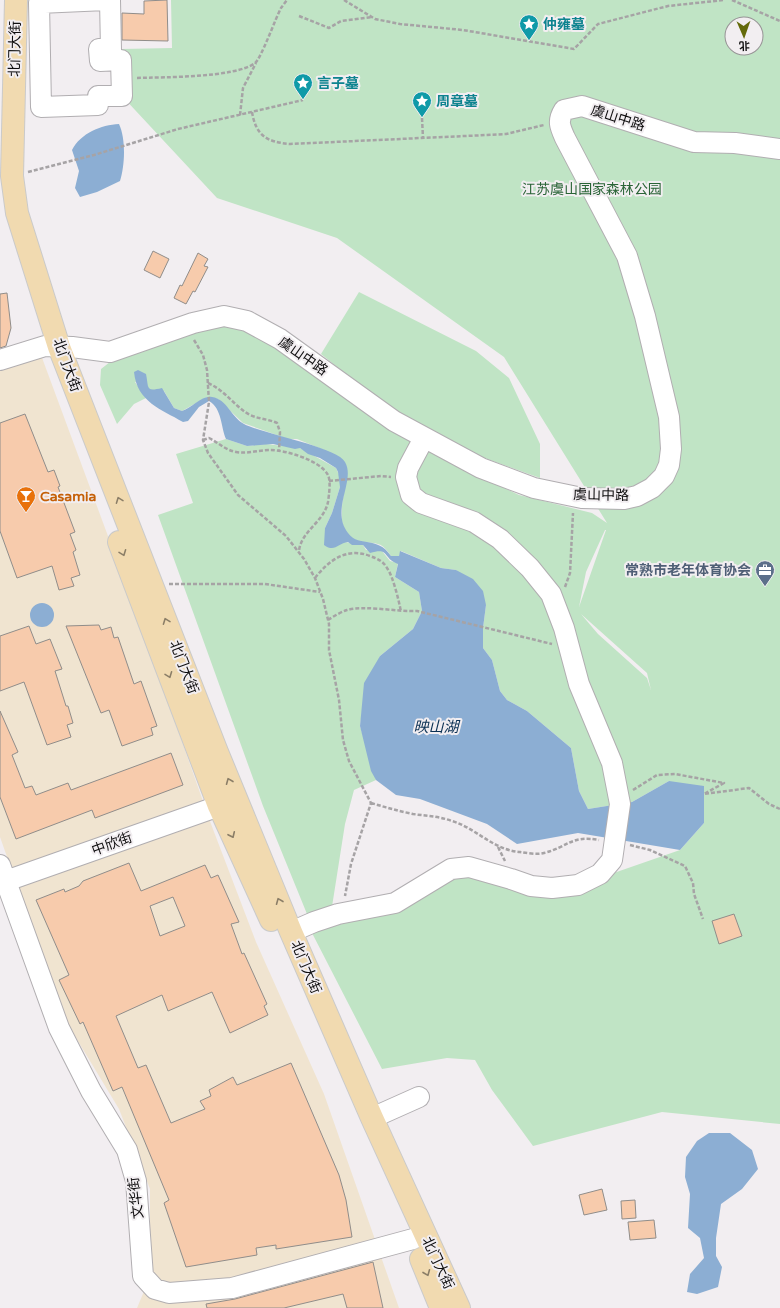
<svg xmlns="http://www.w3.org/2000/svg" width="780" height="1308" font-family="'Varela Round','Noto Sans SC',sans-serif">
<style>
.commercial{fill:#f0e4d0}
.green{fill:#c0e4c5;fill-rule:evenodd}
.water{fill:#8caed3}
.building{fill:#f7cbac;stroke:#908d8a;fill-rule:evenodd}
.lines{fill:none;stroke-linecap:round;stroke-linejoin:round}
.minor-casing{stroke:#b1aeb1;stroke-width:22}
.major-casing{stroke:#cacaca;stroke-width:24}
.path{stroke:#a6a3a5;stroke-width:2.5;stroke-dasharray:4 2;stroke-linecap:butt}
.minor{stroke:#fff;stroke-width:20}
.major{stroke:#f1dab0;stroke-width:22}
.oneway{stroke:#8b7e67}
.labels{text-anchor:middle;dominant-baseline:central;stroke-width:4;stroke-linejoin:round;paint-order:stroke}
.culture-label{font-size:14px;font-weight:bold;fill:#0d838f;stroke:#f2eef1;text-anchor:start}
.street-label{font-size:14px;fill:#0e0d0e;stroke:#f2eef1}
.park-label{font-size:14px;fill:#296436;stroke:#f2eef1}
.food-label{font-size:14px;font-weight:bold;fill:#c56008;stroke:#f2eef1;text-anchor:start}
.service-label{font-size:14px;font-weight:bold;fill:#4e5e75;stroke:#f2eef1;text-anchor:end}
.water-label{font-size:15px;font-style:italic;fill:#0a3053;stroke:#f2eef1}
</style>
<rect width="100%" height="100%" fill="#f2eef1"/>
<path class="commercial" d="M 41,355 L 142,628 L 211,824 L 256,942 L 324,1094 L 399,1308 L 137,1308 L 150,1277 L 150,1189 L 119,1109 L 64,1018 L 0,837 L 0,366 Z"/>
<path class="green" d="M 171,0 L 780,0 L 780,1124 L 662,1112 L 533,1146 L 492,1090 L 475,1060 L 447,1058 L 382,1069 L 312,933 L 355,920 L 451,876 L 474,874 L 559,892 L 680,850 L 704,823 L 669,781 L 632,802 L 588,809 L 579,791 L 571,748 L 527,711 L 507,700 L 500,691 L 492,660 L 483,648 L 483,628 L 486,605 L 456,570 L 441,568 L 401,551 L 399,556 L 391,556 C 380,539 375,545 359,541 C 332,534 344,498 346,480 L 324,450 L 297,439 L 288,439 L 243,423 L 218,399 L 207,397 L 182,411 L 174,408 L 164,391 L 150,390 L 147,387 L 147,380 L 135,382 L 146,398 L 134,404 L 117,424 L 100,385 L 101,369 L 110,362 L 216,323 L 247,328 L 443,459 L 519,495 L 592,513 L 607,523 L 504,357 L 337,238 L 217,198 L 122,96 L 121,49 L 172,48 ZM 732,24 L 756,24 L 756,48 L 732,48 ZM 605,530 L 606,530 L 579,607 L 586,572 ZM 581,614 L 647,673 L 651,690 L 647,678 L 598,634 Z
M 359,292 L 476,351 L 509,378 L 540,444 L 540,478 L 460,449 L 399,417 L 321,354 Z
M 226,439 L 247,446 L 266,444 L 300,448 L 336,468 L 340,477 L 340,487 L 332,513 L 325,528 L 345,542 L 363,545 L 366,550 L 382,551 L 390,561 L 398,563 L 395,577 L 419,592 L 422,611 L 413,629 L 380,656 L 363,704 L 360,726 L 376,780 L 354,790 L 345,824 L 331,913 L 307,914 L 263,806 L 158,515 L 193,503 L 176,454 Z"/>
<path class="water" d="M 119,124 C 126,139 125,165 120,181 L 97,192 L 80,197 L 75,188 L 79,171 L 72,150 C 81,133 101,125 119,124 Z
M 138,370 L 146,374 C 149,388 145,392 162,388 L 174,408 L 182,411 C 192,408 202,395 212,397 C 227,399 231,417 244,424 C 263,434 337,447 345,462 C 356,481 330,510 348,533 C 359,548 377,535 391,556 L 399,556 L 400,551 L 441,568 L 456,570 L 473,579 L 483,591 L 486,605 L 483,628 L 483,648 L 492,660 L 500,691 L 507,700 L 527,711 L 571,748 L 579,791 L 588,809 L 632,802 L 669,781 L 704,786 L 704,823 L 680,850 L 578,833 L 517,844 L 487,824 L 420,799 L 396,795 L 376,780 L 371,771 L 360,726 L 364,683 L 380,656 L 413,629 L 422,611 L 419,592 L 395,577 L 398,564 C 382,558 390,547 370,553 L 363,545 L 352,545 L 348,542 C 338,543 335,553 324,545 L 325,528 L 332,513 L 340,487 L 338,472 L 336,468 L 320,458 L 308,454 L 300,448 L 295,449 L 273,444 L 247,446 L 226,439 C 221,428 222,408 209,401 L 199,407 L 188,421 L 183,422 C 161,409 137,402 134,372 Z
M30 615a12 12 0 1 1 24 0a12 12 0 1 1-24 0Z
M 709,1133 L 730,1133 L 752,1150 L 758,1169 L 742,1189 L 721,1204 L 716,1238 L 716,1256 L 722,1267 L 718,1287 L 697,1294 L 687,1292 L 690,1274 L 704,1258 L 700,1238 L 688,1228 L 690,1194 L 685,1177 L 686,1157 L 697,1141 Z"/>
<path class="building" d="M 167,0 L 168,41 L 122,40 L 122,13 L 144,14 L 144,1 Z
M 153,251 L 169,259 L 160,278 L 144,270 Z
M 198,253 L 208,259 L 204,266 L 208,267 L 195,292 L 193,291 L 186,304 L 174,298 L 180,285 L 182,286 Z
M 7,293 L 11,328 L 6,346 L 0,348 L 0,294 Z
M 25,414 L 48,472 L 54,470 L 60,486 L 58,487 L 75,532 L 70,534 L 76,550 L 73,552 L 80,575 L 71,578 L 74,586 L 59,590 L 52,566 L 17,578 L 0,531 L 0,423 Z
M 99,625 L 101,630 L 111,627 L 114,638 L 118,637 L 134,684 L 141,681 L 157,726 L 151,728 L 153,735 L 122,746 L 109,710 L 101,713 L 66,626 Z
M 29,626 L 36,644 L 50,639 L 62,669 L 55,671 L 66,706 L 68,706 L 73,723 L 67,725 L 71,737 L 47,745 L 24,682 L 0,691 L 0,636 Z
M 0,711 L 18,752 L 12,755 L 25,788 L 32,786 L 36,795 L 68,783 L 71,790 L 171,753 L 183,785 L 95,818 L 92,810 L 16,839 L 0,797 Z
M 129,863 L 141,891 L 205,865 L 211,878 L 218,875 L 239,922 L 231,924 L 242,954 L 244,953 L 267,1004 L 264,1006 L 268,1015 L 230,1033 L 212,992 L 168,1011 L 162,995 L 116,1016 L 138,1068 L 146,1065 L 171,1123 L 205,1109 L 200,1101 L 211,1096 L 209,1090 L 233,1077 L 237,1085 L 291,1063 L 339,1175 L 346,1200 L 352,1237 L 276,1249 L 276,1245 L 256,1248 L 257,1255 L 186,1267 L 164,1203 L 169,1200 L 122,1087 L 113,1091 L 83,1022 L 80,1024 L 59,980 L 69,975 L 36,900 L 64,889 L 65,892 L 79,886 L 83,881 ZM 173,897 L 185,926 L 160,936 L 150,906 Z
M 734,914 L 742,936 L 719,944 L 712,921 Z
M 602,1189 L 607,1210 L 584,1215 L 579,1195 Z
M 635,1200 L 636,1218 L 622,1219 L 621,1201 Z
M 654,1220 L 656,1238 L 630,1240 L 628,1222 Z
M 373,1262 L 383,1308 L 347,1308 L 343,1294 L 284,1308 L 207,1308 L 206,1304 L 235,1299 Z"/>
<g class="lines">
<g class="minor-casing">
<path id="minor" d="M 106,0 L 39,3 L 41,107 L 98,105 L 98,96 L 122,96 L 121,60 L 100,61 L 99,49 L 111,50 L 110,0
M 0,360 L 45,346 L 72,347 L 110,352 L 193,323 L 224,316 L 247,321 L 280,339 L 394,421 L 481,468 L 534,488 L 582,498 L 624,499 L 637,496 L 652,488 L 664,476 L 669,465 L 671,449 L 669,417 L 645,316 L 627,256 L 565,138 C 560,127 557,121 564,110 L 582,106 L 694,142 L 735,143 L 780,149
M 0,865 L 59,1028 L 91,1091 L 127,1150 L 136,1181 L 143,1276 L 155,1289 L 169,1293 L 232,1288 L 413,1239
M 6,881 L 219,806
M 291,932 L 314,922 L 338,914 L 395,903 L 451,869 L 469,867 L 511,879 L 531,886 L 552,888 L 578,885 L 600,874 L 612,860 L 620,804 L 612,763 L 579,684 L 564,628 L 551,594 L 530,568 L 500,539 L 474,522 L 421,503 L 411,495 L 406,477 L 408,468 L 424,438
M 372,1118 L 419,1097"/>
</g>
<g class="major-casing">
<path id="major" d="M 16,0 L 12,176 L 17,213 L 59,347 L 217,752 L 291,932 L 372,1118 L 459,1308
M 119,542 L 219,806 L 271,920
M 421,1259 L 441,1308"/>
</g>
<path class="path" d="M 344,0 L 375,19 L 400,24 L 463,30 L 574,49 L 598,24 L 668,6 L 724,0
M 732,0 L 780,21
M 299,16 L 329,28 L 341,21 L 372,17
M 137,78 C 163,77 235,78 255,63 C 261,59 276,17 281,8 L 287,0
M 252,112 C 256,136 267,142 290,144 L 487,135 L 506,134 L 544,125
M 240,115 L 243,88 L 256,63
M 422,118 L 423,138
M 28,172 L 94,155 L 178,129 L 303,100
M 194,340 L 203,355 L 207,370 L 209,402 L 203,440 L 208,453 L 238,495 L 286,536 L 304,559 L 315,578 L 323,599 L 329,624 L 329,650 L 339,700 L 343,740 L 349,761 L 371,803 L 351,864 L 345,896
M 208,383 C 226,391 234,406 250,415 C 259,419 268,419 277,423 L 280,432 L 279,451
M 203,440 L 209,438 C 219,443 225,450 236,452 C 248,454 258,450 270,450 C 285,450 320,460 328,475 C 331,481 329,495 328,502 C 324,522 301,531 299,551
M 329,481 L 381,476 L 391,477
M 315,578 C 329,560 347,547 370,556 C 378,559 383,561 387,568 C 393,576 399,601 401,612
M 169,584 L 265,584 L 320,592
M 565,587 L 570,573 L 573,513
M 328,620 C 334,616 341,612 347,610 C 365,605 397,612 417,611 L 552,644
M 633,790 L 657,775 L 675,774 L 724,783 L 704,794 L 749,788 L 769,804 L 780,809
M 371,803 C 385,807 398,811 413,814 C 426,816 438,816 452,821 C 476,828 493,850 520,852 C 527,853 537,855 544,853 C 568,847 571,835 599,840
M 630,845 L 650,850 L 685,866 L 693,883 L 694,894 L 703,919
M 498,847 L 505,861"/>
<use href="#minor" class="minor"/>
<use href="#major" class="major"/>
</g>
<defs><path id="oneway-chevron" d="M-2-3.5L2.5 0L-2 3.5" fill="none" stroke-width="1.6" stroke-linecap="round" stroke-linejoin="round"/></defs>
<g class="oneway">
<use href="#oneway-chevron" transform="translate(119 500) rotate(-111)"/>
<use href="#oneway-chevron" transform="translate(123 553) rotate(69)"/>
<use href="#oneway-chevron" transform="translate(166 621) rotate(-111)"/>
<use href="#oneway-chevron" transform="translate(169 675) rotate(69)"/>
<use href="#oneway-chevron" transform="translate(229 781) rotate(-112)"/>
<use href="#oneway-chevron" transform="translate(232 835) rotate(65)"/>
<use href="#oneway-chevron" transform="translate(279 901) rotate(-112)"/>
<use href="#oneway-chevron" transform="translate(427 1273) rotate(68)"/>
</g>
<defs>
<g id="sight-pin" transform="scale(1)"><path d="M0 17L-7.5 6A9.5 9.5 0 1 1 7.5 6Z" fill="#0f9aa8" stroke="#f2eef1"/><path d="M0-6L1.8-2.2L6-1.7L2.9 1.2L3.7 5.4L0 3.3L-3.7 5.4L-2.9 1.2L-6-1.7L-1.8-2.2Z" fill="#fff"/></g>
<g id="bar-pin" transform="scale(1)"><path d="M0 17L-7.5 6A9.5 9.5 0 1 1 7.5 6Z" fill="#e8710a" stroke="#f2eef1"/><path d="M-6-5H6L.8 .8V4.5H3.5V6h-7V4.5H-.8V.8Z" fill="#fff"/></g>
<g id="office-pin" transform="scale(1)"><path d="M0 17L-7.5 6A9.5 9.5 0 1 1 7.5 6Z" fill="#5c6f8a" stroke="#f2eef1"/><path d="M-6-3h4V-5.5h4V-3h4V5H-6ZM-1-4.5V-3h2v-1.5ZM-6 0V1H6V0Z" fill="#fff"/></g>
</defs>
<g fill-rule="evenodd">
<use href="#sight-pin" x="529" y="24"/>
<use href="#sight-pin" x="303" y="83"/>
<use href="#sight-pin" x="422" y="101"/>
<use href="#bar-pin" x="26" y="496"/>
<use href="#office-pin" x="765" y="570"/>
</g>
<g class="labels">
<g class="culture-label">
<text x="543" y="24">仲雍墓</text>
<text x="317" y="83">言子墓</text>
<text x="436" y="101">周章墓</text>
</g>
<g class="street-label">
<text transform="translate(15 49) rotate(-89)">北门大街</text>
<text transform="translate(618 118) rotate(18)">虞山中路</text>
<text transform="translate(303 356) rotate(35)">虞山中路</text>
<text transform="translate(67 365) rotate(70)">北门大街</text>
<text transform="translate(601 495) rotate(1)">虞山中路</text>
<text transform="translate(184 667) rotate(69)">北门大街</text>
<text transform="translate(112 844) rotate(-20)">中欣街</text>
<text transform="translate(306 967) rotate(67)">北门大街</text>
<text transform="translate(136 1198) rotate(-97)">文华街</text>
<text transform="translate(438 1263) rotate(65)">北门大街</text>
</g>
<g class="park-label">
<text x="592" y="189">江苏虞山国家森林公园</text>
</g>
<g class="food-label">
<text x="40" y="496">Casamia</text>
</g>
<g class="service-label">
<text x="751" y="570">常熟市老年体育协会</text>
</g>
<g class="water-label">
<text x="436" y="727">映山湖</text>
</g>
</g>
<g transform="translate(744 36) rotate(178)"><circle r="19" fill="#f2eef1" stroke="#979496"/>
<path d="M0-3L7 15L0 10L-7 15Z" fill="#646a0b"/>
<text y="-6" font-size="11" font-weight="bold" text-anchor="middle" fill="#0e0d0e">北</text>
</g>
</svg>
